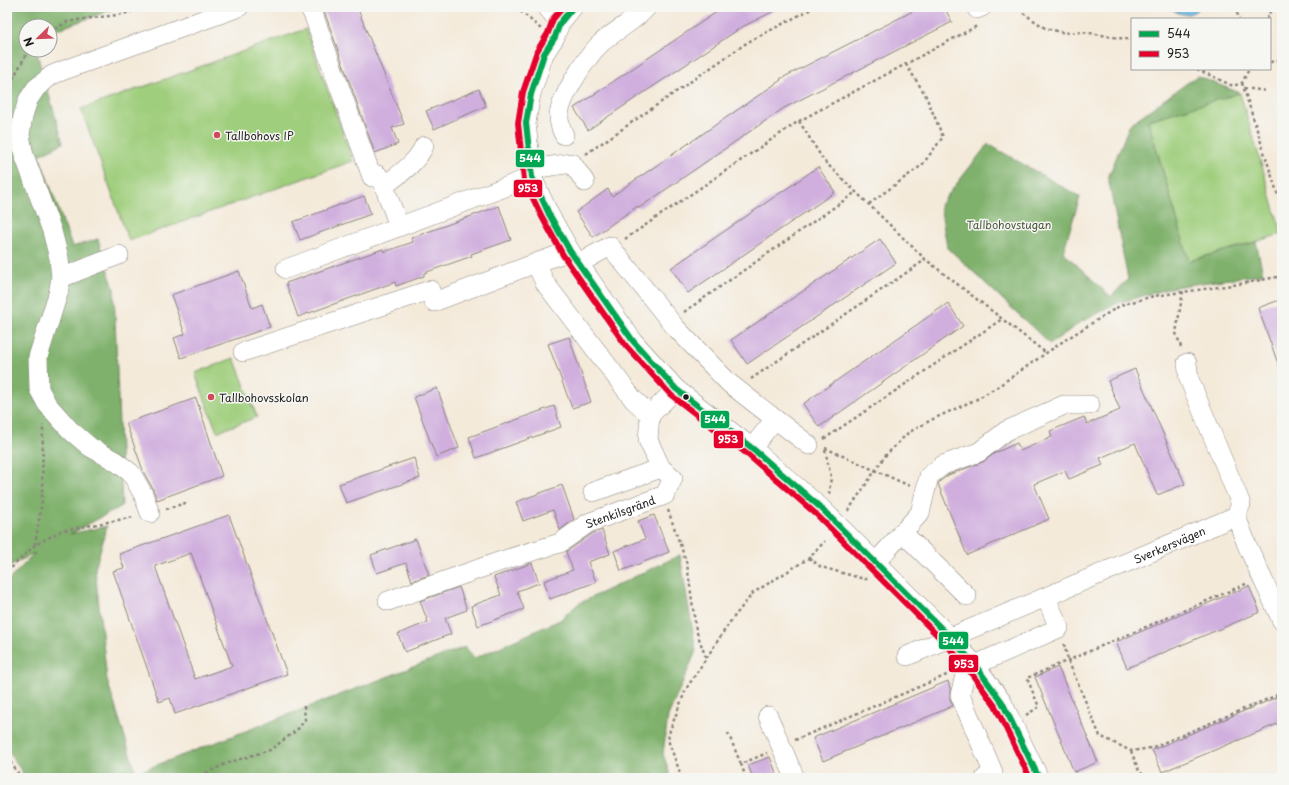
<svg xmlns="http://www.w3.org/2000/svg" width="1289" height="785" font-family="'Playpen Sans',sans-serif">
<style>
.green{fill:#9fce7c;stroke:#5e754c}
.forest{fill:#7fb16c;stroke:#4e6644}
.water{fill:#69bae4;stroke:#426b80}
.building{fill:#d0afde;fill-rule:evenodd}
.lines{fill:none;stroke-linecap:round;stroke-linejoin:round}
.minor-casing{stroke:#88837b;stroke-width:20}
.path{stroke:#88837b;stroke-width:2.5;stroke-dasharray:3 3;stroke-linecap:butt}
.minor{stroke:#fff;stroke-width:19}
.bus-1-casing{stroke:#f6f6f2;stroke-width:9}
.bus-2-casing{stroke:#f6f6f2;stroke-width:9}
.bus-1{stroke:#00a651;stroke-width:6}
.bus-2{stroke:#e4002b;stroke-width:6}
.poi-dot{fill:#d1495b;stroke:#f6f6f2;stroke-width:1.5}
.bus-dot{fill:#1c1c1c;stroke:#f6f6f2;stroke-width:1.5}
.labels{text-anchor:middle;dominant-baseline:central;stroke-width:3;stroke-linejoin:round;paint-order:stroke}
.poi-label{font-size:11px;fill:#1c1c1c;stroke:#f6f6f2;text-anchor:start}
.park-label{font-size:11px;fill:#4a5a3e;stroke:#f6f6f2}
.street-label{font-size:11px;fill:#1c1c1c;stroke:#f6f6f2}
.line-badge{stroke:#f6f6f2;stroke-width:1.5}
.badge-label{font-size:11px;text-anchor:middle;font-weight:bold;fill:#fff}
</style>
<rect width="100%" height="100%" fill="#f6f6f2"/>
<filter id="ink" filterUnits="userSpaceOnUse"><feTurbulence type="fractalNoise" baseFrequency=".025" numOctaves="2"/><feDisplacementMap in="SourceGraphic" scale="8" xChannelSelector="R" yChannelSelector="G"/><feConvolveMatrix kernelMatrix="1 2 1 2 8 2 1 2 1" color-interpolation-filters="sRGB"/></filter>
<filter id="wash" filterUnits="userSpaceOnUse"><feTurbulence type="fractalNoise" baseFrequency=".012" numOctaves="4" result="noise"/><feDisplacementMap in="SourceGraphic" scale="16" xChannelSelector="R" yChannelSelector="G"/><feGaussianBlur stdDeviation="0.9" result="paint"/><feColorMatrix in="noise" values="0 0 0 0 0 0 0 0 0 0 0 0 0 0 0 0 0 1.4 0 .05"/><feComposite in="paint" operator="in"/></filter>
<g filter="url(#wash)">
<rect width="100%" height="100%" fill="#f4eada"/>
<path class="green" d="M 306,29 L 353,161 L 129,241 L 81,109 Z
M 1240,93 L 1282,234 L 1189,261 L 1148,120 Z
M 234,358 L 257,417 L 217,432 L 195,373 Z"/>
<path class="forest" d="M 7,7 L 120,7 L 50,32 L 50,26 L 26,26 L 26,50 L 36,50 L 63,143 L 39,155 L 72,247 L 98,239 L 114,289 L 122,506 L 70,534 L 107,526 L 95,569 L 107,680 L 136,773 L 465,647 L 475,658 L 560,620 L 578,604 L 680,555 L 696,651 L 668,716 L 663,754 L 671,778 L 26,778 L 7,749 L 7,582 L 35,553 L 7,567 Z
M 1197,76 L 1240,93 L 1148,120 L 1189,261 L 1256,242 L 1263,274 L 1174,287 L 1118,303 L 1081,322 L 1050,344 L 947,247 L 940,205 L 988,144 L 1080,197 L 1063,252 L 1111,297 L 1128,279 L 1108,178 L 1130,124 Z"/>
<path class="water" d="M 1170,7 L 1201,7 C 1191,16 1179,17 1170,7 Z"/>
<g id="blocks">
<path class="building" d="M 334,7 L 357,7 L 404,124 L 392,128 L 398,144 L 375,153 L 324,11 Z
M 724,7 L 782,7 L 742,27 L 588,130 L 574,108 Z
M 921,7 L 944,7 L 952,22 L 784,108 L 639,208 L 638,206 L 593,237 L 576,212 L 608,189 L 612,196 L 781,80 L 780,79 Z
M 479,89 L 486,106 L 434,129 L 426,111 Z
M 818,167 L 835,192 L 688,293 L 671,268 Z
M 364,196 L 371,214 L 300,240 L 293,222 Z
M 499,206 L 511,240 L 471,254 L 472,256 L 424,273 L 424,276 L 396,286 L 395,282 L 298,317 L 286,283 L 383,249 L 384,252 L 413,242 L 411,238 Z
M 880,239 L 896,263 L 747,364 L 731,340 Z
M 239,271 L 252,308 L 262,304 L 270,327 L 181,358 L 174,338 L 185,334 L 171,295 Z
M 1282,299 L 1282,369 L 1280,369 L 1258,308 Z
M 948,303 L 963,326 L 819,427 L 803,404 Z
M 569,337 L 591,402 L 572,408 L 548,344 Z
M 1135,369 L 1185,484 L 1157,495 L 1135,443 L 1100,458 L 1103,465 L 1069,479 L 1065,471 L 1034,484 L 1049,519 L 967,555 L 938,484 L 939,482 L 948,475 L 983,462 L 995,453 L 1017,443 L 1020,451 L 1052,437 L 1050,431 L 1084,417 L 1087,424 L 1120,410 L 1108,381 Z
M 437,388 L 459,448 L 436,457 L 414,397 Z
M 196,398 L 222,476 L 157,500 L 153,489 L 144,473 L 126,423 Z
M 554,406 L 561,427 L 476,458 L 469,437 Z
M 414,458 L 420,478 L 346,503 L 339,484 Z
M 562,485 L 574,519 L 560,530 L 553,510 L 523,521 L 516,502 Z
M 229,515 L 287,674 L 175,714 L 170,698 L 159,702 L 113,571 L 124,568 L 119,554 ZM 191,553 L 232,666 L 195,679 L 155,566 Z
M 654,515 L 669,552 L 621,571 L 614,551 L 645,539 L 638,521 Z
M 602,530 L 610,554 L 588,562 L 596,582 L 550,599 L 544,581 L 573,570 L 566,552 L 593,533 Z
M 416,539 L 429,575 L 412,581 L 406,563 L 377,573 L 371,555 Z
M 532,563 L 539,583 L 517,591 L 524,609 L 478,626 L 471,606 L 501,595 L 494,577 Z
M 1249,586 L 1260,612 L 1127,668 L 1116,642 Z
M 459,587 L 467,610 L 445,618 L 451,634 L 405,652 L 398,634 L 428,622 L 420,601 Z
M 1058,667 L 1098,762 L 1074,772 L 1035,677 Z
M 948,681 L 950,688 L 950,699 L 953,706 L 823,761 L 813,738 Z
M 1282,695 L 1282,722 L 1162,772 L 1152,750 Z
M 770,757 L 778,778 L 753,778 L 748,765 Z"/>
</g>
</g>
<g filter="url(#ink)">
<use href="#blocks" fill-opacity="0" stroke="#88837b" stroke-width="1"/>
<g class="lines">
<g class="minor-casing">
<g id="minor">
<path d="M 309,7 L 313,14 L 372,177 L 378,175 L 384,186 L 399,226"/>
<path d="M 547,7 L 560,23"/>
<path d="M 573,7 L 560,23 L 555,37 L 544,54 L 531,94 L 526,123 L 532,177 L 549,214 L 570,251 L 633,341 L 676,389 L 752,448 L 821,508 L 951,638 L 975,665 L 1002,702 L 1039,778"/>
<path d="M 976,7 L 977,9 L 982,7"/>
<path d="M 564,135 C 561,129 559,124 559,117 C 559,99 586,58 599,45 C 613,31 634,22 647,7"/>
<path d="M 532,169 L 572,163 L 585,182"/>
<path d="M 384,186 C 399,174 416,164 424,146"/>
<path d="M 536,263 L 570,251"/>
<path d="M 578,264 L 610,246 L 675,327 L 729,383 L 775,419"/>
<path d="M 286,269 L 532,177"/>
<path d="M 61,278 L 119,255"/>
<path d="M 243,352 L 430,290 L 434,302 L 536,263 L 545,283 L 633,399 L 650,415"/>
<path d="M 752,448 L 775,419 L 809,445"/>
<path d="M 593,492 L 661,468"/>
<path d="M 150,513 L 143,494 L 131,473 L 115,461 L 90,447 L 70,430 L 47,404 L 39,389 L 38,357 L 58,294 L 61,278 L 59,258 L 52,231 L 24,155 L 20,135 L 23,116 L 28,100 L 36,88 L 52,75 L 67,69 L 239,7"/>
<path d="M 1236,516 L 1247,545 L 1282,621"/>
<path d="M 902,532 L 967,596"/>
<path d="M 876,562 L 920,513 L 929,476 L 943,465 L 979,452 L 1006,431 L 1064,405 L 1090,405"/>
<path id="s1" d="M 388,601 L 504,560 L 560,543 L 588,523 L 665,495 L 673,478 L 661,468 L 648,440 L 650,415 L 676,389"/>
<path id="s2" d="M 907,656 L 1236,516 L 1241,504 L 1189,379 L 1187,363"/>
<path d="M 768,716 L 795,778"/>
<path d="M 985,778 L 993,772 L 960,695 L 965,675 L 975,665 L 1059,628 L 1046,597"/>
</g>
</g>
<path class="path" d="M 516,7 L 541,29
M 1023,7 L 1023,13 L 1045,28 L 1065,33 L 1083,32 L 1132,40
M 1235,7 L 1239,19
M 1267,19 L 1272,7
M 50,32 L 67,22 L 83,19 L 118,15 L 131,12 L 134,7
M 1270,62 L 1282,60
M 1197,69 L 1233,86 L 1242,83 L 1249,69
M 1242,83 L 1282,208
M 1244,88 L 1267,91
M 7,89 L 26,55 L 30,50
M 799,121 L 824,161 L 925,259 L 1046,353
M 586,154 L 748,42 L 815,7
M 869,204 L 922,165 L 943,137 L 925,94 L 905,63
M 625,239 L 799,121 L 977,26
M 684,312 L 856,192
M 1181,347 L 1176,333 L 1183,291
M 751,379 L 925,260
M 824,439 L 1002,319
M 825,448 L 910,486
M 825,450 L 831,477 L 829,494
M 166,509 L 189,502
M 668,510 L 687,564 L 696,630 L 706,658
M 848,511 L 885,456 L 908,433 L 931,420 L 977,399 L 997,387 L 1065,340 L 1121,305 L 1154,296 L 1240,284 L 1282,276
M 35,545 L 42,501 L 43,425
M 809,558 L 821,567 L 864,579 L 868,579
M 7,572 L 35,545 L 61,531 L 134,517
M 1064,644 L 1068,660 L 1100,736 L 1131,751 L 1151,748 L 1282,693
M 1026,715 L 1039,707 L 1027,678 L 1246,584
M 728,733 L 741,764
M 795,740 L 949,674
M 1131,751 L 1139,771 L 1146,778
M 7,757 L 21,778
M 195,778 L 227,763 L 270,750 L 297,730 L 305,720 L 304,706
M 682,778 L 668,740 L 670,730 L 686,689 L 730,622 L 753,593 L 809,558 L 825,541
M 746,778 L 741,764 L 767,753"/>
<use href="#minor" class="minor"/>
<g class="bus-1-casing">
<path id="bus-1" d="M 573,7 L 560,23 L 555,37 L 544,54 L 531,94 L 526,123 L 532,177 L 549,214 L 570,251 L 633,341 L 676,389 L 752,448 L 821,508 L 951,638 L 975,665 L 1002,702 L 1039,778"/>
</g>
<g class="bus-2-casing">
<path id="bus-2" d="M 563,7 L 553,19 L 548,33 L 537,51 L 523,92 L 518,123 L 524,180 L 542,217 L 563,255 L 626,346 L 671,395 L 747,454 L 816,514 L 945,643 L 969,670 L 995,706 L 1030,778"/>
</g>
<use href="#bus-1" class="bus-1"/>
<use href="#bus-2" class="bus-2"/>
</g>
</g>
<g class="poi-dot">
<circle cx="217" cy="135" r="4"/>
<circle cx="211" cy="397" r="4"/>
</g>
<circle class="bus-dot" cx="686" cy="397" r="3.5"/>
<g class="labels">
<g class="poi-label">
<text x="225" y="135">Tallbohovs IP</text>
<text x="219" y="397">Tallbohovsskolan</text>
</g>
<g class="park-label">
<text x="1009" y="224">Tallbohovstugan</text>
</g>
<g class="street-label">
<text stroke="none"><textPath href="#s1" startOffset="250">Stenkilsgränd</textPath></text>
<text stroke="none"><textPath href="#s2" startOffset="285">Sverkersvägen</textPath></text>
</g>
</g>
<g class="line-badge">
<rect x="515" y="149" width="30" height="19" rx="4" fill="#00a651"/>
<rect x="513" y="179" width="30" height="19" rx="4" fill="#e4002b"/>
<rect x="700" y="410" width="30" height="19" rx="4" fill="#00a651"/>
<rect x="713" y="430" width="31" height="19" rx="4" fill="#e4002b"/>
<rect x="938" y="631" width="31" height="19" rx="4" fill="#00a651"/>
<rect x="948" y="654" width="31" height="19" rx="4" fill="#e4002b"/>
</g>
<g class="badge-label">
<text x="530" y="162">544</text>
<text x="528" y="192">953</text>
<text x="715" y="423">544</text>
<text x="728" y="443">953</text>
<text x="953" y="645">544</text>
<text x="964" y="668">953</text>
</g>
<rect width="1289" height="785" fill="none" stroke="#f6f6f2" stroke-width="24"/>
<rect x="1131" y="18" width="140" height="52" fill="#f6f6f2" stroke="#9f9f9c"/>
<rect x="1139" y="31" width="20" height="6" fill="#00a651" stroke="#9f9f9c"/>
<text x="1167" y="38" font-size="12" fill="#1c1c1c">544</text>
<rect x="1139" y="51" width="20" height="6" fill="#e4002b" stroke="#9f9f9c"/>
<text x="1167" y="58" font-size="12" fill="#1c1c1c">953</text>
<g transform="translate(38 38) rotate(247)"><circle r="19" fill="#f6f6f2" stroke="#9f9f9c"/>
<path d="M0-3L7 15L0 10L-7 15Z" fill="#d1495b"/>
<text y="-6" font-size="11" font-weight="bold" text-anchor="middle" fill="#1c1c1c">N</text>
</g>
</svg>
